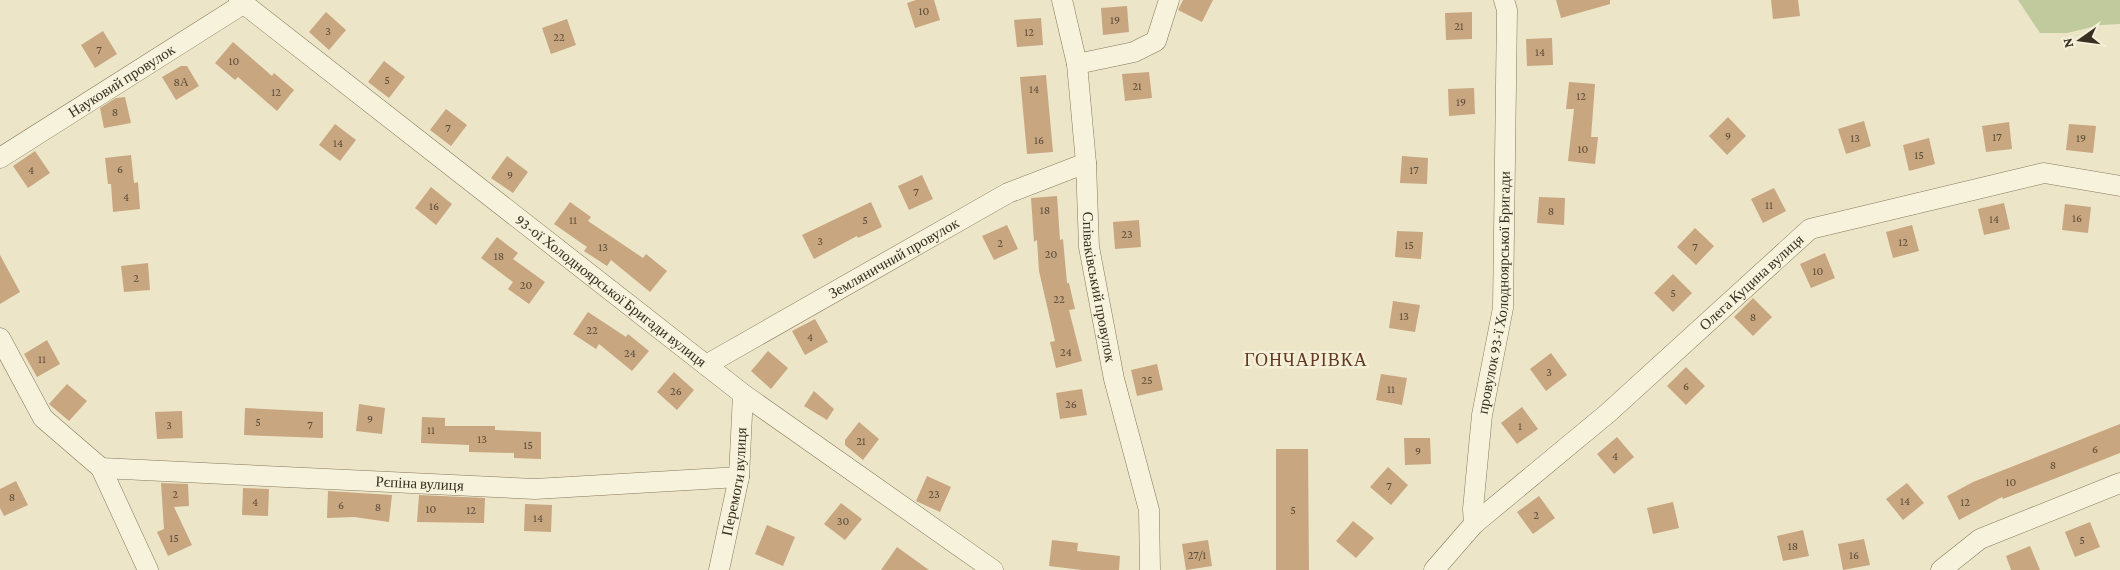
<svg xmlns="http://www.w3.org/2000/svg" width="2120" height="570" font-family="'Crimson Pro',serif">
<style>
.green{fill:#c0ca9c}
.building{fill:#c8a680}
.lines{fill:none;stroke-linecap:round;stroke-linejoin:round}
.minor-casing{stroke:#87785e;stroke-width:21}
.minor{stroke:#f7f2db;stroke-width:20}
.labels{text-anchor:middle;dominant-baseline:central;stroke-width:5;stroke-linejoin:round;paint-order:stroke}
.number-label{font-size:12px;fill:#5c4d39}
.street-label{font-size:15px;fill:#382f21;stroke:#f4efd7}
.quarter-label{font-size:18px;letter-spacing:1px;fill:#633722;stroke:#f4efd7}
</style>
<rect width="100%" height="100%" fill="#ece5c8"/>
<path class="green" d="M 2018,0 L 2120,0 L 2120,24 L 2101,25 L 2067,33 L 2040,33 Z"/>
<path class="building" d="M 916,0 L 934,0 L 940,20 L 915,28 L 907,3 Z
M 1183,0 L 1213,0 L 1202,22 L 1178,10 Z
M 1556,0 L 1610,0 L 1610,4 L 1561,18 Z
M 1771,0 L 1798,0 L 1800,16 L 1773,19 Z
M 1127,6 L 1129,32 L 1103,35 L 1101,8 Z
M 326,12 L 346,30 L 329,50 L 309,32 Z
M 1472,12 L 1472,39 L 1446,40 L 1445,13 Z
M 1041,18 L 1043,45 L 1017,47 L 1014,20 Z
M 567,19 L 576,45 L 551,54 L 542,28 Z
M 103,31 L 117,54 L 95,68 L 81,45 Z
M 1552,38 L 1553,65 L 1527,66 L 1526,39 Z
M 233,42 L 272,76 L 274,73 L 294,90 L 277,111 L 238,77 L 235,80 L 215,63 Z
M 384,61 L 405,77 L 389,98 L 368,82 Z
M 181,66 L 187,66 L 199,86 L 176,100 L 162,77 Z
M 1149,72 L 1152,98 L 1125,101 L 1122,74 Z
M 1046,75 L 1053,152 L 1027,154 L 1020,77 Z
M 1569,82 L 1595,84 L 1591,137 L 1598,137 L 1595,164 L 1568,161 L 1574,109 L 1566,109 Z
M 1474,88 L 1475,114 L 1449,116 L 1448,89 Z
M 125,97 L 131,123 L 104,128 L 100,108 L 116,98 Z
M 446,109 L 467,125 L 451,146 L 430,130 Z
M 1728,117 L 1746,136 L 1727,155 L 1709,136 Z
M 1864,121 L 1871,146 L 1846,154 L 1838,129 Z
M 2009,122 L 2012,149 L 1986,152 L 1982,126 Z
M 335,124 L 356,140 L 340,161 L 319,145 Z
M 2069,124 L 2096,126 L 2093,153 L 2066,150 Z
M 1929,138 L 1935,164 L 1909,171 L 1903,145 Z
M 35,151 L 50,173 L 28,188 L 13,166 Z
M 131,155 L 134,183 L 138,182 L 140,209 L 113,212 L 111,184 L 108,184 L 105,158 Z
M 507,156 L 528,172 L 513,193 L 491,178 Z
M 1402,156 L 1428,158 L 1427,184 L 1400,183 Z
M 922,175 L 933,199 L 909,210 L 898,186 Z
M 431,187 L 452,204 L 436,225 L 415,208 Z
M 1774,188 L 1786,211 L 1763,223 L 1751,199 Z
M 1057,196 L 1060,240 L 1063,239 L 1067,283 L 1069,283 L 1075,309 L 1069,310 L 1082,361 L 1056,368 L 1050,342 L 1055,341 L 1039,271 L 1037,240 L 1034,242 L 1031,198 Z
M 1539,197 L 1565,198 L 1564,225 L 1537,223 Z
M 570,202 L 591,217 L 588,221 L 643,258 L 646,254 L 667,271 L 650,292 L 611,260 L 607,266 L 584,251 L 587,247 L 554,224 Z
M 871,202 L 882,227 L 858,238 L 857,236 L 814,259 L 802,235 Z
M 2004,203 L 2010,229 L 1984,235 L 1978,209 Z
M 2065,204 L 2091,207 L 2088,233 L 2062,230 Z
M 1139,220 L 1141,247 L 1115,249 L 1113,222 Z
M 1007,225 L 1018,249 L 994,260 L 982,236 Z
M 1912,225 L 1919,251 L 1893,258 L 1886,232 Z
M 1695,228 L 1714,246 L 1696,265 L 1677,247 Z
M 1397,231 L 1423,232 L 1421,259 L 1395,257 Z
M 497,237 L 518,253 L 513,259 L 545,282 L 529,304 L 508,289 L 513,282 L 481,258 Z
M 1825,253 L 1835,278 L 1811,288 L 1800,264 Z
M 0,255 L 20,292 L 0,304 Z
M 148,263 L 150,290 L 124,292 L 121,266 Z
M 1673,274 L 1692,293 L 1673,312 L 1654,293 Z
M 1753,298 L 1772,317 L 1753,336 L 1734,317 Z
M 1393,301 L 1420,305 L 1415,332 L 1389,328 Z
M 588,312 L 626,337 L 628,334 L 649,351 L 632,371 L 599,344 L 596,349 L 573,334 Z
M 815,319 L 828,342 L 805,355 L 792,331 Z
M 47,340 L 60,364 L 37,377 L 24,354 Z
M 768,351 L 788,368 L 771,389 L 751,371 Z
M 1551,353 L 1567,375 L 1546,391 L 1530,369 Z
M 1157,364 L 1163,390 L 1137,396 L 1131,370 Z
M 1686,367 L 1705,386 L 1686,405 L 1667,386 Z
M 674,372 L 694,390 L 677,410 L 657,392 Z
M 1381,374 L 1407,378 L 1402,405 L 1376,400 Z
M 67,384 L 87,401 L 69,421 L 49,404 Z
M 1082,389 L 1087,415 L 1060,419 L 1056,393 Z
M 814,391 L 834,409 L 827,420 L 804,406 Z
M 359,404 L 385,408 L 382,434 L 356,431 Z
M 1522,407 L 1538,429 L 1517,444 L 1501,423 Z
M 245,408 L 323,412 L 323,438 L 244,435 Z
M 182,411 L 183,438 L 157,439 L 155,412 Z
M 422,417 L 445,418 L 445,426 L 495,426 L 495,430 L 541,432 L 541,459 L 514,458 L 514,453 L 469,452 L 469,445 L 421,443 Z
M 859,422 L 879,439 L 863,460 L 845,445 L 845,440 Z
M 2120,424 L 2120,453 L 2003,499 L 2002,497 L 1959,520 L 1947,496 L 1973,482 Z
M 1617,437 L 1634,457 L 1614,474 L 1597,454 Z
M 1404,438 L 1430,438 L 1431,464 L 1405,465 Z
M 1276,449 L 1308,449 L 1309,570 L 1276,570 Z
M 1388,467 L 1408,485 L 1391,505 L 1370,487 Z
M 927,476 L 951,487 L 940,512 L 916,501 Z
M 16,481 L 28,505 L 4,516 L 0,508 L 0,489 Z
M 161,483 L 188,484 L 189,506 L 174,507 L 192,545 L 168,556 L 157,532 L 164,529 Z
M 1907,483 L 1924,503 L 1903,520 L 1886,499 Z
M 243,488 L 269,489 L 268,516 L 242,515 Z
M 328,491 L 392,495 L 389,522 L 354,517 L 327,518 Z
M 419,495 L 485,498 L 484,523 L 417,522 Z
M 1539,496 L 1555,518 L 1533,534 L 1517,512 Z
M 1673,502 L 1679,528 L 1653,534 L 1647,508 Z
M 841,503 L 862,519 L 845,540 L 824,524 Z
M 525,504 L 552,505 L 551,532 L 524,531 Z
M 1353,521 L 1374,538 L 1356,558 L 1336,541 Z
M 2090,522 L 2100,547 L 2075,557 L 2065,532 Z
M 767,525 L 795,537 L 783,566 L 755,554 Z
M 1803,530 L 1809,556 L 1783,561 L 1777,536 Z
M 1864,539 L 1870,565 L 1843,570 L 1838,544 Z
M 1052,540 L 1078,543 L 1077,551 L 1120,556 L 1119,570 L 1082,570 L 1049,566 Z
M 1208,540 L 1212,566 L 1186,570 L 1182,544 Z
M 2030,546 L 2040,570 L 2011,570 L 2006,556 Z
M 897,547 L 929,570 L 881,570 Z"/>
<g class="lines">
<g class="minor-casing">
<g id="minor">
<path id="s1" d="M 239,0 L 743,394 L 993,570"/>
<path id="s2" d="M 1062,0 L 1077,64 L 1086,163 L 1089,247 L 1114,379 L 1149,510 L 1150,570"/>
<path d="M 1077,64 L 1134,52 L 1156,41 L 1169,0"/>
<path id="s3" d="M 0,158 L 243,4"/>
<path d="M 0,338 L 43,418 L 101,468 L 148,570"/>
<path id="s4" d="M 706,365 L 1008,193 L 1086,163"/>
<path id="s5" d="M 101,468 L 535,489 L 739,477"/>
<path id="s6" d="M 1474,524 L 1608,413 L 1810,229 L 2044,173 L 2120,186"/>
<path id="s7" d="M 719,570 L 739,477 L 743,394"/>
<path id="s8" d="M 1434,570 L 1474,524 L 1473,509 L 1482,415 L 1503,308 L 1507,10 L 1504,0"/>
<path d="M 1941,570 L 1980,539 L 2120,483"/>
</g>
</g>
<use href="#minor" class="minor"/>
</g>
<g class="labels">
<g class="number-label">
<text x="924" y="11">10</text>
<text x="1115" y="20">19</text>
<text x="1459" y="26">21</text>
<text x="328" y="31">3</text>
<text x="1029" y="32">12</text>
<text x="559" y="37">22</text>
<text x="99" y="50">7</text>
<text x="1540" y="52">14</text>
<text x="234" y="61">10</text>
<text x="387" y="80">5</text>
<text x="181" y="82">8А</text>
<text x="1137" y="86">21</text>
<text x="1034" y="89">14</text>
<text x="276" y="92">12</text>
<text x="1581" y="96">12</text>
<text x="1461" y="102">19</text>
<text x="115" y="112">8</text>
<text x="448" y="128">7</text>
<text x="1728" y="136">9</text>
<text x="1997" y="137">17</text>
<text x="1855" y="138">13</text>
<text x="2081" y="138">19</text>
<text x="1039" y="140">16</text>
<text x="338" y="143">14</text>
<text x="1583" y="149">10</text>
<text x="1919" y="155">15</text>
<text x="120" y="169">6</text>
<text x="31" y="170">4</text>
<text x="1414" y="170">17</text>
<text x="510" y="175">9</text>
<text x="916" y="192">7</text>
<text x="126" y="197">4</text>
<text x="1769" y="205">11</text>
<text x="434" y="206">16</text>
<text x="1045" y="210">18</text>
<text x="1551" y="211">8</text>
<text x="2077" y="218">16</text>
<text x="1994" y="219">14</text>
<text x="573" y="220">11</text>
<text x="865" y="220">5</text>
<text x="1127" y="234">23</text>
<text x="820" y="241">3</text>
<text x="1903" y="242">12</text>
<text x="1000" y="243">2</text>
<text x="1409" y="245">15</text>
<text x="603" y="247">13</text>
<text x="1695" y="247">7</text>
<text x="1051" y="254">20</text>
<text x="499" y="256">18</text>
<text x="1818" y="271">10</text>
<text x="136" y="278">2</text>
<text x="526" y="285">20</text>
<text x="1673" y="293">5</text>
<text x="1059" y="299">22</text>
<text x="1404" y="316">13</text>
<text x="1753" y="317">8</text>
<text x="592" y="330">22</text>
<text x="810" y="337">4</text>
<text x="1066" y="352">24</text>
<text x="630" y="353">24</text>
<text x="42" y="359">11</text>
<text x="1549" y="372">3</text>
<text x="1147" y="380">25</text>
<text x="1686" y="386">6</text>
<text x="1391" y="389">11</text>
<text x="676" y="391">26</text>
<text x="1071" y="404">26</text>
<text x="370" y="419">9</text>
<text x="258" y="422">5</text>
<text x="169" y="425">3</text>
<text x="310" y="425">7</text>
<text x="1520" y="426">1</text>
<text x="431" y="430">11</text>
<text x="482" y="439">13</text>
<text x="861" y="441">21</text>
<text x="528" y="445">15</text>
<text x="2095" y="449">6</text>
<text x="1418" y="451">9</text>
<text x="1615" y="456">4</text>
<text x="2053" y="465">8</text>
<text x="2011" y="482">10</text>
<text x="1389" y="486">7</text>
<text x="175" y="494">2</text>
<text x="934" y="494">23</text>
<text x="12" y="497">8</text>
<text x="1905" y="501">14</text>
<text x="255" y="502">4</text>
<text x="1965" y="502">12</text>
<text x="341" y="505">6</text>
<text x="378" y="507">8</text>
<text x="431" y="509">10</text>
<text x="471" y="510">12</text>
<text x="1293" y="510">5</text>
<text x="1536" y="515">2</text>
<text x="538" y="518">14</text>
<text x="843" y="521">30</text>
<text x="174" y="538">15</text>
<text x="2082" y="540">5</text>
<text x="1793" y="546">18</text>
<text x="1197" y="555">27/1</text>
<text x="1854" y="555">16</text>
</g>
<g class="street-label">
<text stroke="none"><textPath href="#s3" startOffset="144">Науковий провулок</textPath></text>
<text stroke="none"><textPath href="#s4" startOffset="216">Земляничний провулок</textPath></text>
<text stroke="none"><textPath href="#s6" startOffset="368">Олега Куцина вулиця</textPath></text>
<text stroke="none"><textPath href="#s2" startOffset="290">Співаківський провулок</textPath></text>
<text stroke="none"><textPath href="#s1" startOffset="472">93-ої Холодноярської Бригади вулиця</textPath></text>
<text stroke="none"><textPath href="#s8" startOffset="294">провулок 93-ї Холодноярської Бригади</textPath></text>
<text stroke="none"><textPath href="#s7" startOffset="90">Перемоги вулиця</textPath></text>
<text stroke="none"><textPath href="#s5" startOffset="319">Рєпіна вулиця</textPath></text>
</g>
<g class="quarter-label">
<text x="1306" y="360">ГОНЧАРІВКА</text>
</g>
</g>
<g transform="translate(2080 40) rotate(256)" stroke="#f4efd7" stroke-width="4" paint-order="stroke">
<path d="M0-4L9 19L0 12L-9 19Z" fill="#382f21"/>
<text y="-8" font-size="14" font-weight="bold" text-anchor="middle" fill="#382f21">N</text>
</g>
</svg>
